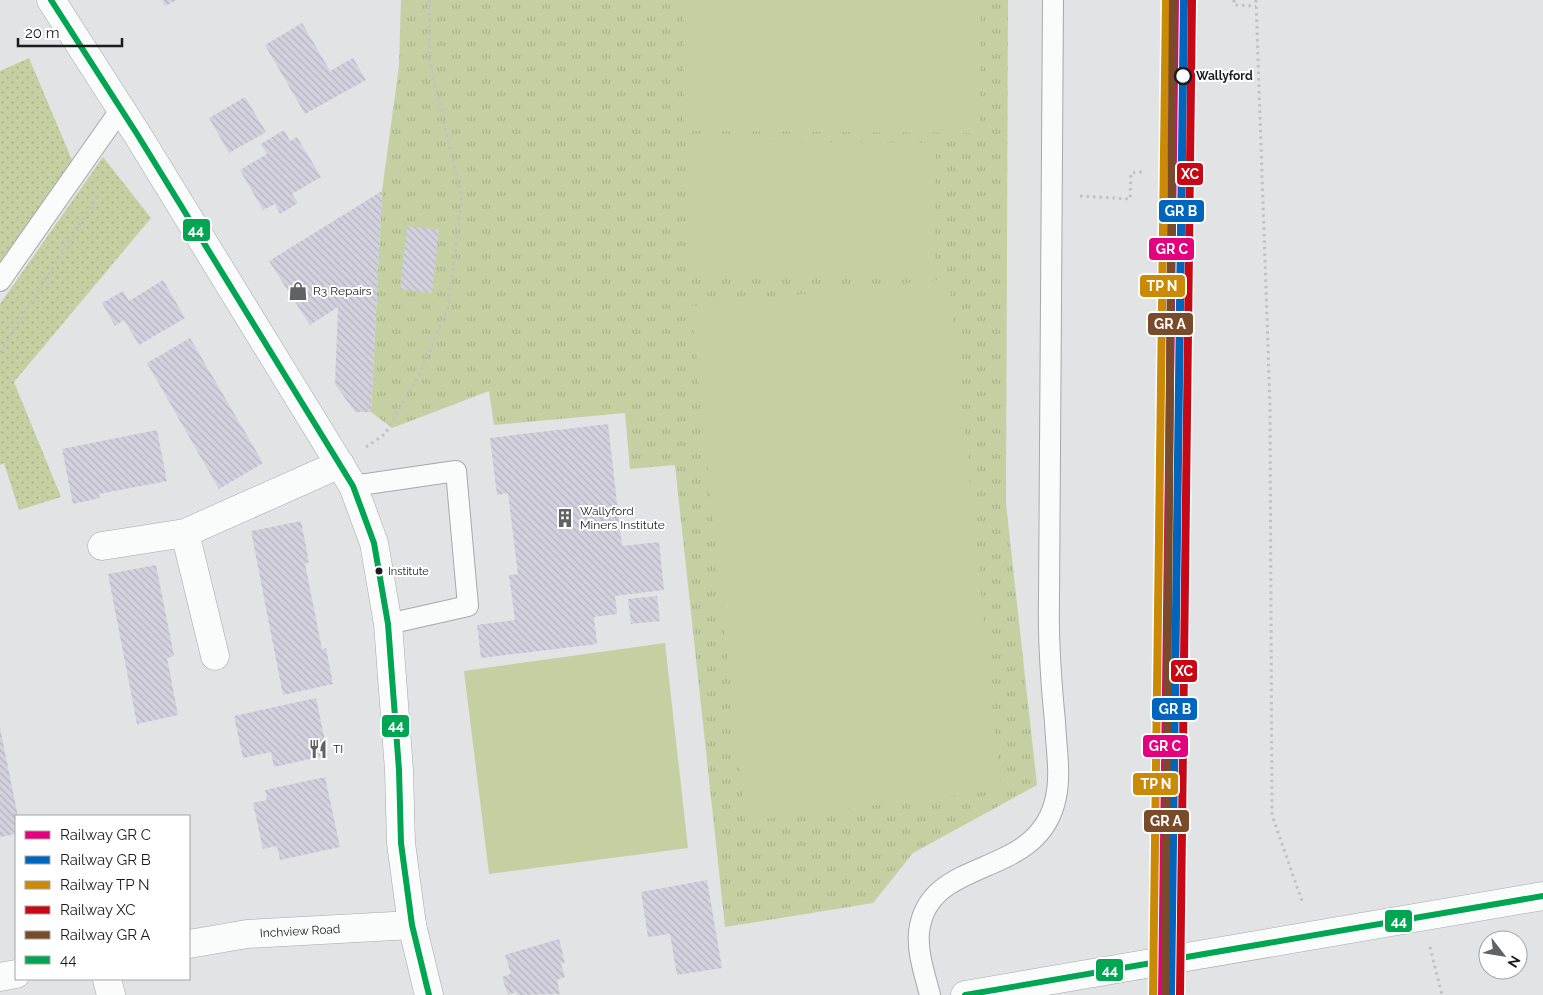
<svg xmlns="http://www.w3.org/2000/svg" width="1543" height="995" font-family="Raleway,sans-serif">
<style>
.grass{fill:url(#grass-dots)}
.park{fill:url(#park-tufts)}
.pitch{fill:#c4d0a1}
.building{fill:url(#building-back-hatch)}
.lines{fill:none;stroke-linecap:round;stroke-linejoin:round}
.lane-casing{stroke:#a6a8a9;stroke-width:22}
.street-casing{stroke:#a6a8a9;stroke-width:29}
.secondary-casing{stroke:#a6a8a9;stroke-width:29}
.primary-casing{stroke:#a6a8a9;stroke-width:29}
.path{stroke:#c0c1c2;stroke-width:3;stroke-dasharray:2.5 4;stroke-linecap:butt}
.lane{stroke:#fafbfb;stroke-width:20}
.street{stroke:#fafbfb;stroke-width:28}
.secondary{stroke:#fafbfb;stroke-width:28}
.primary{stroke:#fafbfb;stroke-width:28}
.bus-1-casing{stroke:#fff;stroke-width:10}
.bus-1{stroke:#00a651;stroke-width:6}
.rail-1-casing{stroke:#fff;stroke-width:11}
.rail-2-casing{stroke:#fff;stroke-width:11}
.rail-3-casing{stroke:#fff;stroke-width:11}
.rail-4-casing{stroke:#fff;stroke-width:11}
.rail-5-casing{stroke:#fff;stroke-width:11}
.rail-1{stroke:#e5007d;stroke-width:8}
.rail-2{stroke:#0065bd;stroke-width:8}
.rail-3{stroke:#cb8a06;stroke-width:8}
.rail-4{stroke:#c80815;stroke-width:8}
.rail-5{stroke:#7a4b2a;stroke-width:8}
.stop-dot{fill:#fff;stroke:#1b1c1d;stroke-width:2.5}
.bus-dot{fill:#1b1c1d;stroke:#fff;stroke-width:2}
.labels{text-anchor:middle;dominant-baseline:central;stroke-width:4;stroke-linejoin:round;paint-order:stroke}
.bus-label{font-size:11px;fill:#1b1c1d;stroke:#fff;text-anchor:start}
.stop-label{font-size:12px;font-weight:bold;fill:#1b1c1d;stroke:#fff;text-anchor:start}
.poi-label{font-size:12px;fill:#1b1c1d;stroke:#fff;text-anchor:start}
.street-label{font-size:12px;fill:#1b1c1d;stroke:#fff}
.line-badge{stroke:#fff;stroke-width:2}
.badge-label{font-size:14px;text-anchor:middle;font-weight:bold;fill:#fff}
</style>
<defs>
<pattern id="grass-dots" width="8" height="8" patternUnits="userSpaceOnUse" patternTransform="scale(1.25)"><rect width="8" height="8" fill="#c4d0a1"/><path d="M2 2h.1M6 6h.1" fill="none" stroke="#a8b28a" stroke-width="1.8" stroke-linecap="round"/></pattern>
<pattern id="park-tufts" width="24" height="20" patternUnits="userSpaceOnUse" patternTransform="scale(1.25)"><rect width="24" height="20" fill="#c4d0a1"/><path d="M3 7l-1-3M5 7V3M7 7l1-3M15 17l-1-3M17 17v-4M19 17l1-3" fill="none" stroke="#a8b28a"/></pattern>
<pattern id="building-back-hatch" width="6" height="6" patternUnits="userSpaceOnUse" patternTransform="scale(1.25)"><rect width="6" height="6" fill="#d4d1df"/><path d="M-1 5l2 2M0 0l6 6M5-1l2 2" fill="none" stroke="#b5b3bf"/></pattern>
</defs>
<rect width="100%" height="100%" fill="#e1e3e5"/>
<path class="grass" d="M 29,58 L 72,160 L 0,266 L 0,71 Z
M 103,157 L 151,218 L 14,382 L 61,497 L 19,510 L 4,463 L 0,465 L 0,304 Z"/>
<path class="park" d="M 401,0 L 1008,0 L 1006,504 L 1037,785 L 913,853 L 873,903 L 725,927 L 675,465 L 630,469 L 625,413 L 494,425 L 489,391 L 392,428 L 371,412 L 382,191 L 399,66 Z"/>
<path class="pitch" d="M 684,0 L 981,0 L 980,133 L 684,131 Z
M 689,141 L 936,143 L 935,273 L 688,275 Z
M 949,279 L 1001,790 L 745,821 L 691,306 Z
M 665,643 L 688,848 L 489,874 L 464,671 Z"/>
<path class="building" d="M 162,0 L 177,0 L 165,6 Z
M 302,23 L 330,71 L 353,58 L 366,80 L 305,114 L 265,45 Z
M 245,97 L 266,132 L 229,153 L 209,118 Z
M 284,130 L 290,141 L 297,137 L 321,177 L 292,194 L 298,203 L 280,214 L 275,204 L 263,210 L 240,170 L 267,154 L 261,144 Z
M 382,191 L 371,412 L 355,412 L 335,384 L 338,307 L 310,325 L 269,261 Z
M 407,226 L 439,230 L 432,293 L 400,289 Z
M 163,280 L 185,318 L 139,345 L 124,320 L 115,326 L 102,303 L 123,291 L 129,301 Z
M 190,338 L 263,463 L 219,489 L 147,363 Z
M 608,424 L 622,546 L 659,542 L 664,590 L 615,596 L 617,614 L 594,617 L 597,644 L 481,658 L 477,625 L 515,620 L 509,575 L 518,574 L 508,493 L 497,495 L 490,438 Z
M 157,430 L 167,481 L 99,494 L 100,498 L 73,504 L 62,449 Z
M 301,521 L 309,562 L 305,564 L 322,649 L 326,648 L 333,684 L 283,695 L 251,531 Z
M 156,565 L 174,656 L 167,658 L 178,715 L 137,724 L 108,574 Z
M 657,596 L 660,621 L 631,624 L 628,599 Z
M 316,698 L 328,755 L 274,767 L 271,752 L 243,758 L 234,716 Z
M 0,728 L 18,816 L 16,816 L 16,834 L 0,837 Z
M 325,777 L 340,847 L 280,860 L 277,846 L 263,849 L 253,803 L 267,800 L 265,790 Z
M 707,880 L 722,968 L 677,975 L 670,934 L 648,937 L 641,892 Z
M 559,939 L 565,962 L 561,964 L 565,977 L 557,980 L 560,994 L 517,995 L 516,992 L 508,995 L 502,977 L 511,974 L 505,955 Z"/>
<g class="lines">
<g class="lane-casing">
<path id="lane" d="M 0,281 L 121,109
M 353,486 L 456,471 L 468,606 L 388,624
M 930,995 C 925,975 917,953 919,932 C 928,853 1039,882 1056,797 C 1061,773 1056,747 1055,722 C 1051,681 1048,641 1049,600 C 1050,400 1052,200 1053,0"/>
</g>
<g class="street-casing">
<g id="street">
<path d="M 185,533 L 215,656"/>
<path d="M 102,546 L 185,533 L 340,464"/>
<path id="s1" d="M 189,944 L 247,934 L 412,925"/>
<path d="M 0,977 L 16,974"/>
<path d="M 107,979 L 111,995"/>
</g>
</g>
<g class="secondary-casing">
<path id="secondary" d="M 965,995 L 1543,896"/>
</g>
<g class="primary-casing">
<path id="primary" d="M 51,0 L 137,134 L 353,486 L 374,543 L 388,624 L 399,770 L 401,843 L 412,925 L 429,995"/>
</g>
<path class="path" d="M 1234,0 L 1234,5 L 1256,6
M 1256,0 L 1270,406 L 1272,815 L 1303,904
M 1080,196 L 1130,199 L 1131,173 L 1143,172
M 0,352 L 100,192
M 366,447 L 385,434 L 420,373 L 448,308 L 462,200 L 430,63 L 429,0
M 1430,947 L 1442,995"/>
<use href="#lane" class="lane"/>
<use href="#street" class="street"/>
<use href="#secondary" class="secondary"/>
<use href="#primary" class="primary"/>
<g class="bus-1-casing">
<path id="bus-1" d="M 51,0 L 137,134 L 353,486 L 374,543 L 388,624 L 399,770 L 401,843 L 412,925 L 429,995
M 965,995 L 1543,896"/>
</g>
<use href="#bus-1" class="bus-1"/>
<g class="rail-1-casing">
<path id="rail-1" d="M 1162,995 L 1175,0"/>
</g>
<g class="rail-2-casing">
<path id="rail-2" d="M 1171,995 L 1184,0"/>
</g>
<g class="rail-3-casing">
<path id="rail-3" d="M 1153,995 L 1166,0"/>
</g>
<g class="rail-4-casing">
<path id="rail-4" d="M 1180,995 L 1192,0"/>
</g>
<g class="rail-5-casing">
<path id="rail-5" d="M 1165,995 L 1173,0"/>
</g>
<use href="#rail-1" class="rail-1"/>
<use href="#rail-2" class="rail-2"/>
<use href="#rail-3" class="rail-3"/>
<use href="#rail-4" class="rail-4"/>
<use href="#rail-5" class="rail-5"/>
</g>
<defs>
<g id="shop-bare" transform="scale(1.5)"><path d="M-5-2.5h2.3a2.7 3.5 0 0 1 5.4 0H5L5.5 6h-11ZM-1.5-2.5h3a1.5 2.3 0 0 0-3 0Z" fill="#606263" stroke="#fff" stroke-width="2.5" paint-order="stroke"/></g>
<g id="building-bare" transform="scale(1.5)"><path d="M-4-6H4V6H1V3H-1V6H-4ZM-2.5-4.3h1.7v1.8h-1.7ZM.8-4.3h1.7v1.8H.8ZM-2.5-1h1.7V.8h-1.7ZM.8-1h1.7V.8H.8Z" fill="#606263" stroke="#fff" stroke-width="2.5" paint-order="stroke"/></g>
<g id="restaurant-bare" transform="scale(1.5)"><path d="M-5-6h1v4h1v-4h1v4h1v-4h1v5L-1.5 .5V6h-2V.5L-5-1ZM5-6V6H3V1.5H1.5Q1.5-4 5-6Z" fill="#606263" stroke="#fff" stroke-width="2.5" paint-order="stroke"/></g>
</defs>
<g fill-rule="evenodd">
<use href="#shop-bare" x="298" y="291"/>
<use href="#building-bare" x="565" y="518"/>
<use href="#restaurant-bare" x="318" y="749"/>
</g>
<circle class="stop-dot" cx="1183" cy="76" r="8"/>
<circle class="bus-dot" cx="379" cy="571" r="4.5"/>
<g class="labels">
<g class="bus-label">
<text x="388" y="571">Institute</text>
</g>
<g class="stop-label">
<text x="1196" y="76">Wallyford</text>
</g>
<g class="poi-label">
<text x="313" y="291">R3 Repairs</text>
<text x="580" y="511">Wallyford<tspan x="580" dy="14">Miners Institute</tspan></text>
<text x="333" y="749">TI</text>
</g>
<g class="street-label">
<text stroke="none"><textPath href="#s1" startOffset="112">Inchview Road</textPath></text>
</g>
</g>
<g class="line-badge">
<rect x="1176" y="162" width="28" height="24" rx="5" fill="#c80815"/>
<rect x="1158" y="199" width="47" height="24" rx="5" fill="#0065bd"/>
<rect x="182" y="218" width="29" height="24" rx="5" fill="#00a651"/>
<rect x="1148" y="237" width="47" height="24" rx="5" fill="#e5007d"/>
<rect x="1139" y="274" width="47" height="24" rx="5" fill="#cb8a06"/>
<rect x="1147" y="312" width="47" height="24" rx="5" fill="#7a4b2a"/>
<rect x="1170" y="659" width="28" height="24" rx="5" fill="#c80815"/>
<rect x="1151" y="697" width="47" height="24" rx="5" fill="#0065bd"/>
<rect x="381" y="714" width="29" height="24" rx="5" fill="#00a651"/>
<rect x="1142" y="734" width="47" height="24" rx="5" fill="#e5007d"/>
<rect x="1132" y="772" width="47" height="24" rx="5" fill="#cb8a06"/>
<rect x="1143" y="809" width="47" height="24" rx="5" fill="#7a4b2a"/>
<rect x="1384" y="909" width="29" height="24" rx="5" fill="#00a651"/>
<rect x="1095" y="958" width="29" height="24" rx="5" fill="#00a651"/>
</g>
<g class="badge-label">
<text x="1190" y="179">XC</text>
<text x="1181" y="216">GR B</text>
<text x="196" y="235">44</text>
<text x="1172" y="254">GR C</text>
<text x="1162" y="291">TP N</text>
<text x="1170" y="329">GR A</text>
<text x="1184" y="676">XC</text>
<text x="1175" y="714">GR B</text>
<text x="396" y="730">44</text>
<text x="1165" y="751">GR C</text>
<text x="1156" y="789">TP N</text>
<text x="1166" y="826">GR A</text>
<text x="1399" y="926">44</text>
<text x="1110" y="975">44</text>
</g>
<rect x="15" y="815" width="175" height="165" fill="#ffffff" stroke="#a4a4a5"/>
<rect x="25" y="831" width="25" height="8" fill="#e5007d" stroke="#a4a4a5"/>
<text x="60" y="840" font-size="15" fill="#1b1c1d">Railway GR C</text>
<rect x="25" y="856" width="25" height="8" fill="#0065bd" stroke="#a4a4a5"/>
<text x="60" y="865" font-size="15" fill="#1b1c1d">Railway GR B</text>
<rect x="25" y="881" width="25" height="8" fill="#cb8a06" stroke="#a4a4a5"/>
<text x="60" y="890" font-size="15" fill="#1b1c1d">Railway TP N</text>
<rect x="25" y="906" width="25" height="8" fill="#c80815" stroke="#a4a4a5"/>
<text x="60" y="915" font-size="15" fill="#1b1c1d">Railway XC</text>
<rect x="25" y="931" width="25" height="8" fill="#7a4b2a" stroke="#a4a4a5"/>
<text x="60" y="940" font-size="15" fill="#1b1c1d">Railway GR A</text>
<rect x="25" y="956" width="25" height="8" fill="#00a651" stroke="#a4a4a5"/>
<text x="60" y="965" font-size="15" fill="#1b1c1d">44</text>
<g transform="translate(1503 955) rotate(121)"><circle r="24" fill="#ffffff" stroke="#a4a4a5"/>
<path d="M0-4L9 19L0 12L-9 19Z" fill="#606263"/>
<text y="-8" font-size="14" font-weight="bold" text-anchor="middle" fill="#1b1c1d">N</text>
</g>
<path d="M18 38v8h104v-8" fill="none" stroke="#1b1c1d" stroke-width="2.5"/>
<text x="25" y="38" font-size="15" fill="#1b1c1d" stroke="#ffffff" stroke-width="4" paint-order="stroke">20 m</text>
</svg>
